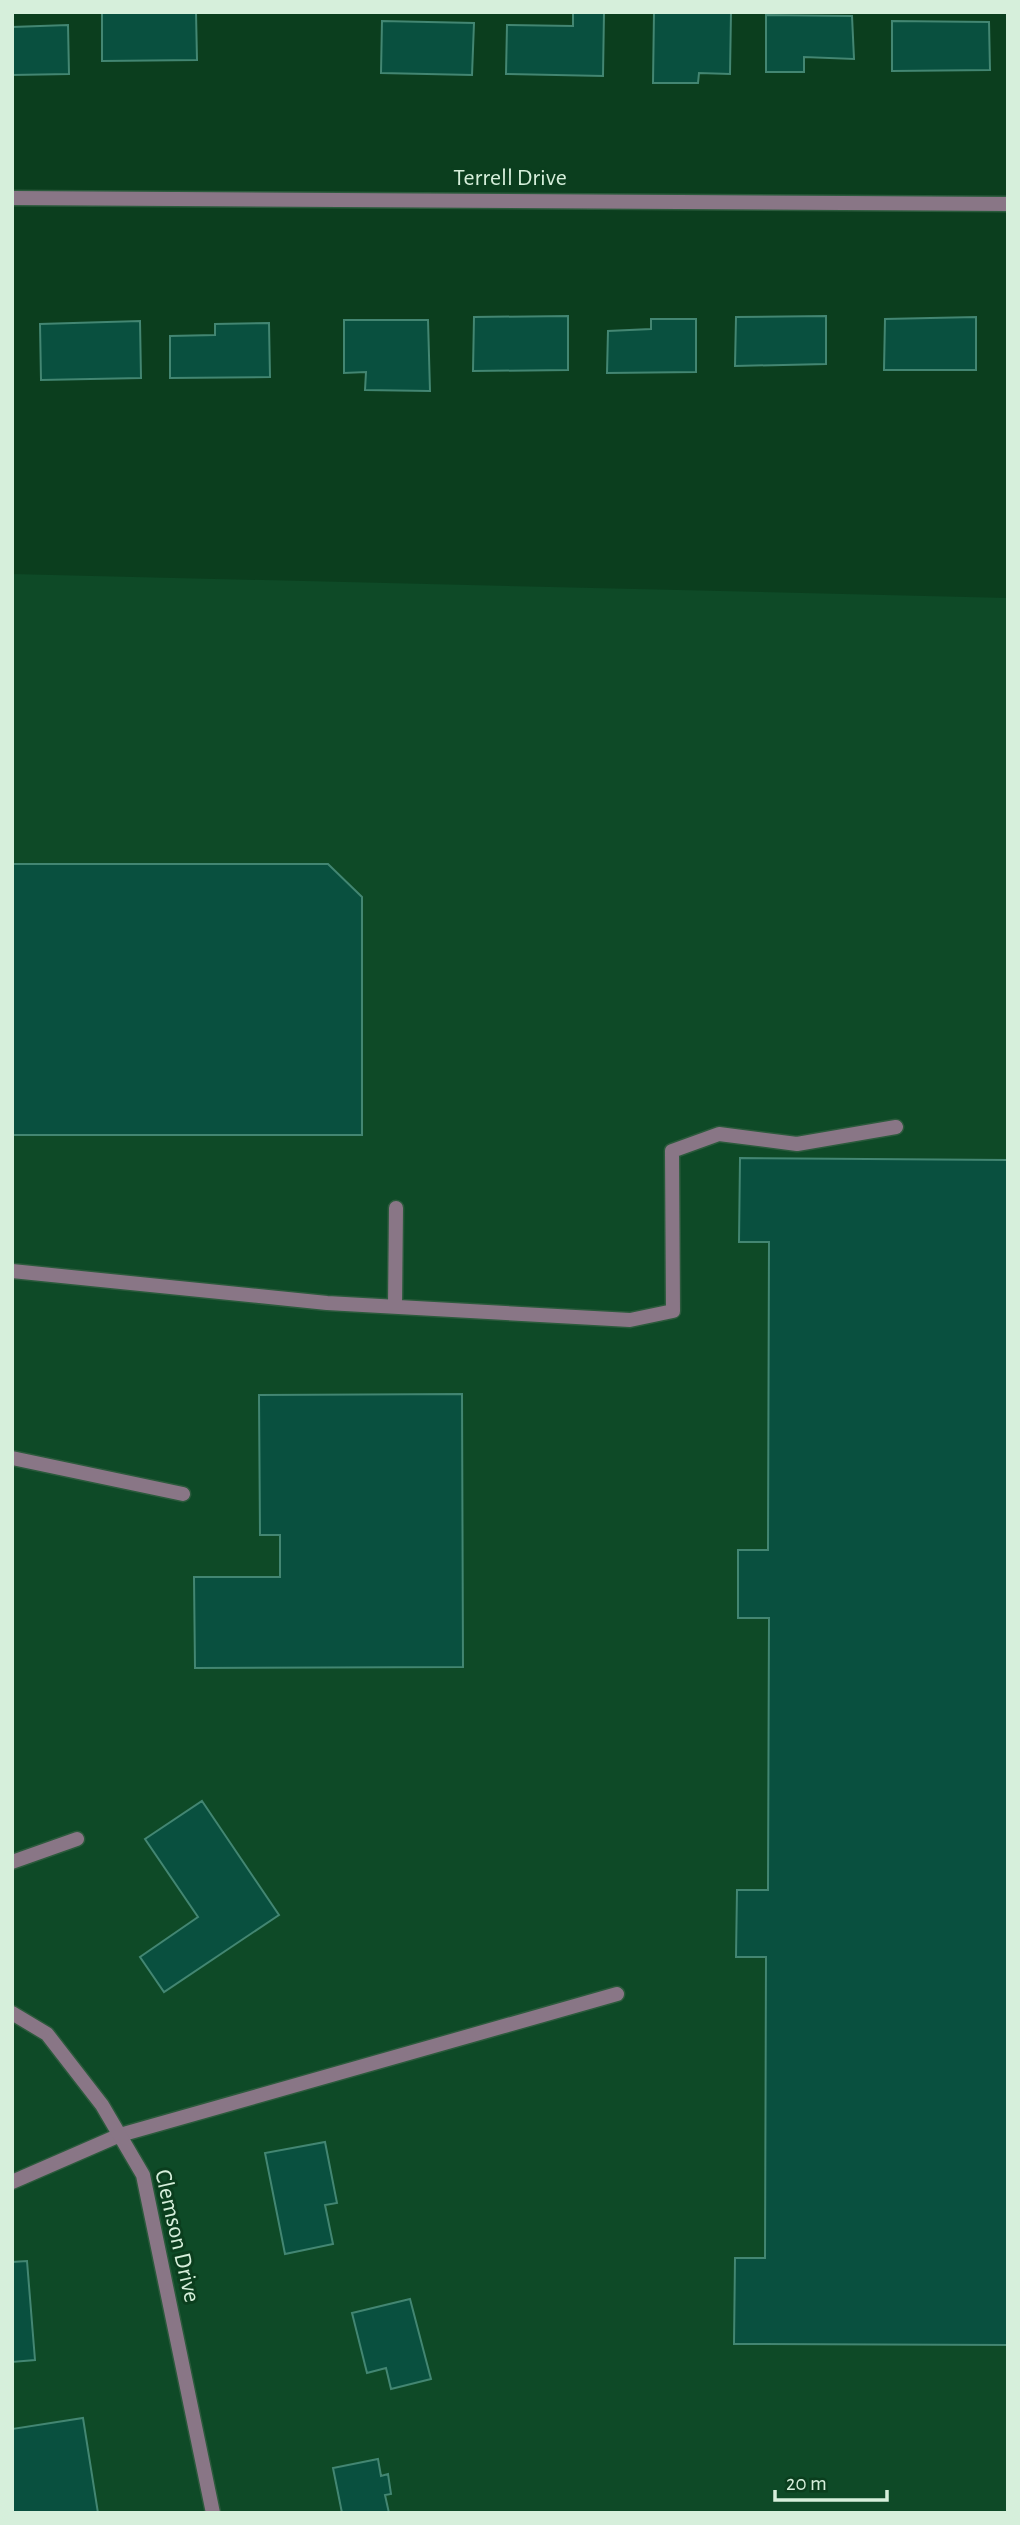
<svg xmlns="http://www.w3.org/2000/svg" width="1020" height="2525" font-family="'Alegreya Sans',sans-serif">
<style>
.built{fill:#0e4a27}
.building{fill:#09503f;stroke:#438672;stroke-width:2}
.lines{fill:none;stroke-linecap:round;stroke-linejoin:round}
.lane-casing{stroke:#2b5a3c;stroke-width:17}
.street-casing{stroke:#2b5a3c;stroke-width:17}
.lane{stroke:#897686;stroke-width:14}
.street{stroke:#897686;stroke-width:14}
.labels{text-anchor:middle;dominant-baseline:central;stroke-width:6;stroke-linejoin:round;paint-order:stroke}
.street-label{font-size:24px;fill:#d6efdb;stroke:#0b3e1e}
</style>
<rect width="100%" height="100%" fill="#0b3e1e"/>
<path class="built" d="M 12,574 L 1008,598 L 1008,2513 L 12,2513 Z"/>
<path class="building" d="M 102,12 L 196,12 L 197,60 L 102,61 Z
M 573,12 L 604,12 L 603,76 L 506,74 L 507,25 L 573,26 Z
M 654,12 L 731,12 L 730,74 L 699,73 L 698,83 L 653,83 Z
M 766,15 L 852,16 L 854,59 L 804,57 L 804,72 L 766,72 Z
M 382,21 L 474,23 L 472,75 L 381,73 Z
M 892,21 L 989,22 L 990,70 L 892,71 Z
M 68,25 L 69,74 L 12,75 L 12,27 Z
M 568,316 L 568,370 L 473,371 L 474,317 Z
M 826,316 L 826,364 L 735,366 L 736,317 Z
M 976,317 L 976,370 L 884,370 L 885,319 Z
M 651,319 L 696,319 L 696,372 L 607,373 L 608,331 L 651,329 Z
M 344,320 L 428,320 L 430,391 L 365,390 L 366,372 L 344,373 Z
M 140,321 L 141,378 L 41,380 L 40,324 Z
M 269,323 L 270,377 L 170,378 L 170,336 L 215,335 L 215,324 Z
M 12,864 L 328,864 L 362,897 L 362,1135 L 12,1135 Z
M 740,1158 L 1008,1160 L 1008,2345 L 734,2344 L 735,2258 L 765,2258 L 766,1957 L 736,1957 L 737,1890 L 768,1890 L 769,1618 L 738,1618 L 738,1550 L 768,1550 L 769,1242 L 739,1242 Z
M 462,1394 L 463,1667 L 195,1668 L 194,1577 L 280,1577 L 280,1535 L 260,1535 L 259,1395 Z
M 202,1801 L 279,1915 L 164,1992 L 140,1957 L 198,1917 L 145,1839 Z
M 325,2142 L 337,2203 L 325,2205 L 333,2244 L 285,2254 L 265,2153 Z
M 27,2261 L 35,2360 L 12,2362 L 12,2262 Z
M 410,2299 L 431,2379 L 391,2389 L 386,2368 L 367,2373 L 352,2313 Z
M 83,2418 L 98,2513 L 12,2513 L 12,2429 Z
M 378,2459 L 381,2476 L 388,2474 L 391,2494 L 385,2495 L 389,2513 L 342,2513 L 333,2468 Z"/>
<g class="lines">
<g class="lane-casing">
<path id="lane" d="M 12,1271 L 327,1303 L 630,1320 L 673,1311 L 672,1151 L 719,1134 L 797,1144 L 896,1127
M 395,1306 L 396,1208
M 12,1458 L 183,1494
M 12,1862 L 77,1839
M 12,2182 L 120,2135 L 617,1994"/>
</g>
<g class="street-casing">
<path id="street" d="M 12,198 L 1008,204
M 12,2013 L 47,2034 L 102,2105 L 143,2175 L 213,2513"/>
</g>
<use href="#lane" class="lane"/>
<use href="#street" class="street"/>
</g>
<g class="labels">
<g class="street-label">
<text x="510" y="178">Terrell Drive</text>
<text transform="translate(177 2236) rotate(77)">Clemson Drive</text>
</g>
</g>
<rect width="1020" height="2525" fill="none" stroke="#d6efdb" stroke-width="28"/>
<path d="M775 2490v10h112v-10" fill="none" stroke="#d6efdb" stroke-width="3.5"/>
<text x="786" y="2490" font-size="21" fill="#d6efdb" stroke="#0b3e1e" stroke-width="5" paint-order="stroke">20 m</text>
</svg>
